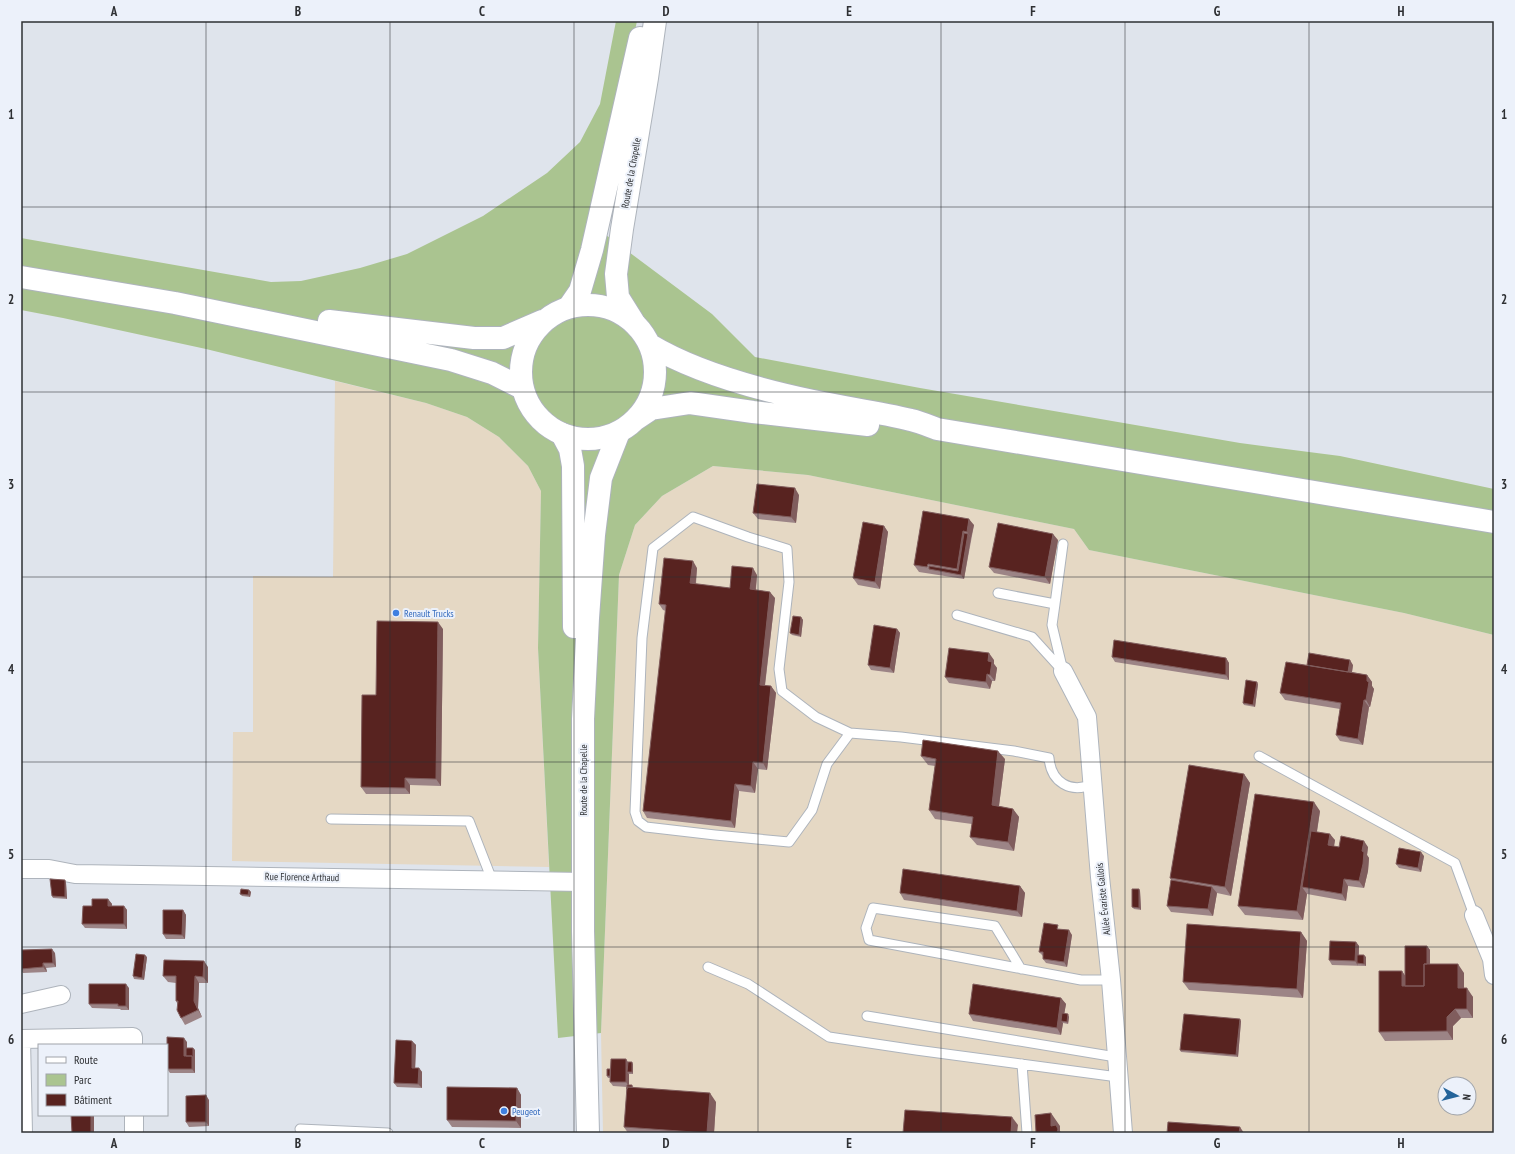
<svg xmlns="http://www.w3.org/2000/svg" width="1515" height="1154" font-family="'PT Sans Narrow',sans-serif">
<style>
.industrial{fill:#e5d8c4;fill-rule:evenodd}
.green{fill:#aac490}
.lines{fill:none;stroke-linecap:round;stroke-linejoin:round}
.lane-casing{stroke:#aeb4bc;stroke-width:11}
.street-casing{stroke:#aeb4bc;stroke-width:20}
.secondary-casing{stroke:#aeb4bc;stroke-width:24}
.primary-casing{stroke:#aeb4bc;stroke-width:24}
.lane{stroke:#fff;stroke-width:9}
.street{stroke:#fff;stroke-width:18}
.secondary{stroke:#fff;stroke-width:22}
.primary{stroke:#fff;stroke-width:22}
.wall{fill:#9c8486}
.shaded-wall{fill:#805d5d}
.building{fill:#582320;stroke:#805d5d}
.grid{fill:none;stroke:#2e3033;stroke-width:1;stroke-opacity:0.55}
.shop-dot{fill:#3f7fe0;stroke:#ecf1fa;stroke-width:1.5}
.labels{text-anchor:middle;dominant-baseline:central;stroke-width:4;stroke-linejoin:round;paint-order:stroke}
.street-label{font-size:10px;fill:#2e3033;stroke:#ecf1fa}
.shop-label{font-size:10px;fill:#366cbe;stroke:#ecf1fa;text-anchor:start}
.neatline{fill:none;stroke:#2e3033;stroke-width:1.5}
.grid-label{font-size:13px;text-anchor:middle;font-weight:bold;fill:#2e3033}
</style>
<rect width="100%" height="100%" fill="#dfe4ec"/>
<path class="industrial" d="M 335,381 L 426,403 L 467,417 L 499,437 L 528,466 L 541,491 L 538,648 L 549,867 L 232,861 L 233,732 L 253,732 L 253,576 L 333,577 Z
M 713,466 L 808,475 L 1074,529 L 1089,550 L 1404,613 L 1494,635 L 1494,1133 L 603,1133 L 601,1033 L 619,575 L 635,525 L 662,496 ZM 1445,1084 L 1469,1084 L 1469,1108 L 1445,1108 Z"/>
<path class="green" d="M 616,21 L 637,21 L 594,226 L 712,314 L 755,357 L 920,388 L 1240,443 L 1340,456 L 1494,489 L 1494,635 L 1404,613 L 1089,550 L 1074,529 L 808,475 L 713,466 L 662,496 L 635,525 L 619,575 L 601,1033 L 558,1038 L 538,648 L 541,491 L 528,466 L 499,437 L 467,417 L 426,403 L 206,349 L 63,318 L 21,310 L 21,238 L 271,282 L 301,281 L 360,268 L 407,254 L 483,216 L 547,173 L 580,142 L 600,104 Z"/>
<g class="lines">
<g class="lane-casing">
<path id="lane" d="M 998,593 L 1055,604 L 1052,625 L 1063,671
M 1055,604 L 1063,544
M 957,615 L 1032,637 L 1062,670
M 850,733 L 827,764 L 812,810 L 789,842 L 715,835 L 646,827 L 638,821 L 635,812 L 642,638 L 653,548 L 693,517 L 748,537 L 787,549 L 789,582 L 779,669 L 782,691 L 816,717 L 850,733 L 901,737 L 1014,751 L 1049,758 C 1051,782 1070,794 1093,784
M 1259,756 L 1455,863 L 1474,915
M 331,819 L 469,821 L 492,880
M 708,967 L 748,984 L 829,1037 L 916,1050 L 1118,1077
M 1021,969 L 995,926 L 873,908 L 866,928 L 869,940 L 1081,980 L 1111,980
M 867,1016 L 1116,1057
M 1022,1064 L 1027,1133
M 300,1129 L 388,1133"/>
</g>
<g class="street-casing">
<path id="street" d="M 1063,671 L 1087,717 L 1100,877 L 1111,980 L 1123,1133
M 21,869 L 49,869 L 75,874 L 583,882
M 1474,915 L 1492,959 L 1494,975
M 21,1004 L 61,995
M 21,1039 L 133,1037 L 133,1045
M 21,1039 L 23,1133
M 134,1115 L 134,1133"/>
</g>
<g class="secondary-casing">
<path id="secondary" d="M 569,307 L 580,291 L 592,250 L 640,38
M 633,321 L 618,297 L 616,274 L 622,229 L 647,78 L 655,21
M 562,434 L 570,449 L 573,466 L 574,627
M 588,1133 L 583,931 L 583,719 L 588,618 L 594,535 L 601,478 L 619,432"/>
</g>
<g class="primary-casing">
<path id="primary" d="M 21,277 L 175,303 L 451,360 L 492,373 L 522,388
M521 372a67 67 0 1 1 134 0a67 67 0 1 1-134 0Z
M 329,321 L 474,338 L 503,338 L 542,321
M 650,345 C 695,372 761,390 813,401 C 846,408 879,412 911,420 C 920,422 929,426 937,429 L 1494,522
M 636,419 L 651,409 L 690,403 L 753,412 L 868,425"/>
</g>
<use href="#lane" class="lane"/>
<use href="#street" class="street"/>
<use href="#secondary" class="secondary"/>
<use href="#primary" class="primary"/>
</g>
<path class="wall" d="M 799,495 L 796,523 L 758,519 L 753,513 Z
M 923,511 L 974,525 L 964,579 L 919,572 L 914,565 Z
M 884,526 L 888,532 L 880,589 L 858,585 L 853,578 Z
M 1058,540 L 1050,584 L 994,573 L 989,567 Z
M 697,568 L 696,584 L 730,588 L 757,575 L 756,590 L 775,598 L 765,686 L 771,686 L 776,693 L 767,770 L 758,769 L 755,793 L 739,791 L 735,828 L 647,818 L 643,811 L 666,611 L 663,610 L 659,604 Z
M 801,617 L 803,620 L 801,637 L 792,635 L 790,633 Z
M 443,629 L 441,786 L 410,785 L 410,794 L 366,794 L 361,787 L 376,695 Z
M 897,629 L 900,633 L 894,673 L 871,670 L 868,665 Z
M 1112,657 L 1226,658 L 1229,663 L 1229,680 L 1115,662 Z
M 994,660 L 994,664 L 997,668 L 995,681 L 992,681 L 990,689 L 949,683 L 945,677 Z
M 1307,665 L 1353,665 L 1352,672 L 1367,675 L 1372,682 L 1372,686 L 1374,689 L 1370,707 L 1369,707 L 1363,745 L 1340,741 L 1336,735 L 1340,709 L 1285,700 L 1280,693 Z
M 1258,684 L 1255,707 L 1244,705 L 1243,703 Z
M 921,756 L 1005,759 L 999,806 L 1013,809 L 1019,817 L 1014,851 L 977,845 L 970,837 L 972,824 L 935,819 L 929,810 L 935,766 L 928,765 Z
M 1244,774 L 1250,783 L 1231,896 L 1217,893 L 1213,916 L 1171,912 L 1167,906 L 1171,880 L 1170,878 Z
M 1320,811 L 1317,832 L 1335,840 L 1334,846 L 1339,847 L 1368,847 L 1367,855 L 1369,858 L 1368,871 L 1364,888 L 1348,886 L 1346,901 L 1307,894 L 1303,920 L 1245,915 L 1238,906 Z
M 1424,856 L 1421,872 L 1399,868 L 1396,864 Z
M 65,880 L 66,883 L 67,899 L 53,898 L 52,896 Z
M 1020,886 L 1025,893 L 1022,917 L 904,900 L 900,893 Z
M 1139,889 L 1140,891 L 1141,910 L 1134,909 L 1132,907 Z
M 249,890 L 251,892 L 250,897 L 242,896 L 240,894 Z
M 108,899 L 112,904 L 112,906 L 124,906 L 127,910 L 127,929 L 85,928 L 82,924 L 92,906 Z
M 183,910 L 186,915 L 185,939 L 166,939 L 163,934 Z
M 1060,929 L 1072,935 L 1067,967 L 1046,963 L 1043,959 L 1043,956 L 1039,952 Z
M 1301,932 L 1307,941 L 1303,998 L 1189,990 L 1183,982 Z
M 1356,942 L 1359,946 L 1359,955 L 1366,957 L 1366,966 L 1332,965 L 1329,960 Z
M 1427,946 L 1430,950 L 1430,964 L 1464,973 L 1464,988 L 1473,997 L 1473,1018 L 1461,1018 L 1453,1026 L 1453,1040 L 1385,1041 L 1379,1032 L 1402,971 L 1405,976 Z
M 21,950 L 55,953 L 56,967 L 46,968 L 47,972 L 23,973 L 21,971 Z
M 147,957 L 144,980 L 134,979 L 133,976 Z
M 208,967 L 208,983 L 199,983 L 198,1008 L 202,1017 L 185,1025 L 181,1018 L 177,1003 L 176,1001 L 176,983 L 168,982 L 163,976 Z
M 129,988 L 129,1010 L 121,1010 L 120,1009 L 92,1008 L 89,1004 Z
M 1061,998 L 1066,1004 L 1064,1014 L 1069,1017 L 1068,1024 L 1063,1023 L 1061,1035 L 973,1021 L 969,1014 Z
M 1241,1021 L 1238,1057 L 1181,1052 L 1180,1050 Z
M 412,1041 L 416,1045 L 415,1068 L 419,1068 L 422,1072 L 422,1088 L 397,1087 L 394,1083 Z
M 187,1042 L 187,1048 L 193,1048 L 195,1050 L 195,1073 L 170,1073 L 167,1069 Z
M 626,1059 L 628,1062 L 633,1064 L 633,1074 L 629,1074 L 629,1085 L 632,1085 L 634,1088 L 716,1102 L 714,1133 L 628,1133 L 624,1127 L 627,1087 L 613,1086 L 610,1082 L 610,1078 L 608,1078 L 607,1076 L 611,1069 Z
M 517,1088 L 521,1095 L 521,1128 L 452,1127 L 447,1120 Z
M 209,1100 L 209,1126 L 189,1127 L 186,1122 Z"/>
<path class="shaded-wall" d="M 795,488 L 799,495 L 796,523 L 791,517 Z
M 969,519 L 974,525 L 971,538 L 967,532 Z
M 884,526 L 888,532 L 880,589 L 875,582 Z
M 963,531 L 967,538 L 961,575 L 957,569 Z
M 968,534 L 971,538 L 964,579 L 961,575 Z
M 1053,534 L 1058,540 L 1050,584 L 1045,577 Z
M 693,561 L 697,568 L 695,590 L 690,583 Z
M 753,568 L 757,575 L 755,596 L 750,589 Z
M 770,592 L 775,598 L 764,692 L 760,685 Z
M 801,617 L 803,620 L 801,637 L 799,635 Z
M 438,622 L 443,629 L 441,786 L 436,779 Z
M 897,629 L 900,633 L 894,673 L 890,668 Z
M 989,653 L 994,660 L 994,664 L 997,668 L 995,681 L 990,675 L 988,661 Z
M 1226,658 L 1229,663 L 1229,680 L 1226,675 Z
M 1350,660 L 1353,665 L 1351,678 L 1348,673 Z
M 987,674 L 992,681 L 990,689 L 986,682 Z
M 1367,675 L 1372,682 L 1372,686 L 1374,689 L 1370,707 L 1366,700 Z
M 1257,682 L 1258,684 L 1255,707 L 1253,705 Z
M 771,686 L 776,693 L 767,770 L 763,763 Z
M 1364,700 L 1369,707 L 1363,745 L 1358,739 Z
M 998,751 L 1005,759 L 998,813 L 992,805 Z
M 753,762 L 758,769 L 755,793 L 751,786 Z
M 1244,774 L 1250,783 L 1231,896 L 1225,887 Z
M 405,778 L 410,785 L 410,794 L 405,788 Z
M 735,784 L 739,791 L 735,828 L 731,821 Z
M 1314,802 L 1320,811 L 1308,888 L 1302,887 L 1307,894 L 1303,920 L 1297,911 Z
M 1013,809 L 1019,817 L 1014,851 L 1008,842 Z
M 1330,834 L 1335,840 L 1333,852 L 1328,845 Z
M 1364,841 L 1368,847 L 1367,855 L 1369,858 L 1368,871 L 1364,888 L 1359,881 L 1362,851 Z
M 1421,852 L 1424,856 L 1421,872 L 1418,868 Z
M 1344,879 L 1348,886 L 1346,901 L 1342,894 Z
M 65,880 L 66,883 L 67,899 L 65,897 Z
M 1020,886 L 1025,893 L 1022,917 L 1017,911 Z
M 1212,887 L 1217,893 L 1213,916 L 1208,909 Z
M 1139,889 L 1140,891 L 1141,910 L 1139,908 Z
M 249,890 L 251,892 L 250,897 L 248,895 Z
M 108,899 L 112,904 L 111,910 L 108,906 Z
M 124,906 L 127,910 L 127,929 L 124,924 Z
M 183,910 L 186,915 L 185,939 L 182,935 Z
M 1069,930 L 1072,935 L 1067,967 L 1064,962 Z
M 1301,932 L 1307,941 L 1303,998 L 1297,989 Z
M 1356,942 L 1359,946 L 1358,964 L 1357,963 L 1358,966 L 1355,961 Z
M 1427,946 L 1430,950 L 1430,995 L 1427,991 Z
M 52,949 L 55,953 L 56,967 L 53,963 Z
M 145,955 L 147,957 L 144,980 L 142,978 Z
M 1364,955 L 1366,957 L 1366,966 L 1364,964 Z
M 204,961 L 208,967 L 208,983 L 203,977 Z
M 43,963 L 46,968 L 47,972 L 43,967 Z
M 1458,964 L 1464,973 L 1464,997 L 1458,988 Z
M 1402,971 L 1408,980 L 1405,991 L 1402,986 Z
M 195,976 L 199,983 L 198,1008 L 202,1017 L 198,1010 L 194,1001 Z
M 126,984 L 129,988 L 129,1010 L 126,1006 Z
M 1467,988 L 1473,997 L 1473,1018 L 1467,1009 Z
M 1061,998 L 1066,1004 L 1063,1021 L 1061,1021 L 1063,1023 L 1061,1035 L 1057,1028 Z
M 1455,1009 L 1461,1018 L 1453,1026 L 1453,1040 L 1447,1031 L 1447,1017 Z
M 1068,1014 L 1069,1017 L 1068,1024 L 1067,1022 Z
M 1240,1019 L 1241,1021 L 1238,1057 L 1236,1055 Z
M 184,1038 L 187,1042 L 187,1058 L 184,1056 Z
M 412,1041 L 416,1045 L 415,1072 L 412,1068 Z
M 193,1048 L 195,1050 L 195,1073 L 192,1069 L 192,1056 Z
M 626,1059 L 629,1064 L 627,1072 L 629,1074 L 629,1087 L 626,1082 Z
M 632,1062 L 633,1064 L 633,1074 L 632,1072 Z
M 419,1068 L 422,1072 L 422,1088 L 418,1084 Z
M 517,1088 L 521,1095 L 521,1128 L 516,1121 Z
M 710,1093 L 716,1102 L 714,1133 L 707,1133 Z
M 206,1095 L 209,1100 L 209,1126 L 206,1122 Z
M 1051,1113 L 1060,1126 L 1060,1131 L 1061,1133 L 1056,1133 L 1051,1126 Z
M 91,1115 L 94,1115 L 94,1133 L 91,1133 Z
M 1012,1117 L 1018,1125 L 1017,1133 L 1011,1133 Z
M 1240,1127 L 1244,1133 L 1239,1133 Z"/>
<path class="building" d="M 757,484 L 795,488 L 791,517 L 753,513 Z
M 923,511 L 969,519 L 967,532 L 963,531 L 957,569 L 928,564 L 927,567 L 914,565 Z
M 863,522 L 884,526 L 875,582 L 853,578 Z
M 998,523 L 1053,534 L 1045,577 L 989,567 Z
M 964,533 L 968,534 L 961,575 L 929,569 L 929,566 L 958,571 Z
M 664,558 L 693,561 L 690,583 L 730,588 L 732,566 L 753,568 L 750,589 L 770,592 L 760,685 L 771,686 L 763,763 L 753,762 L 751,786 L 735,784 L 731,821 L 643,811 L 666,605 L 659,604 Z
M 793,616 L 801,617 L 799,635 L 790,633 Z
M 377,621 L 438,622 L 436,779 L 405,778 L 405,788 L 361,787 L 362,695 L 376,695 Z
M 874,625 L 897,629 L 890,668 L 868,665 Z
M 1114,640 L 1226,658 L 1226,675 L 1112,657 Z
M 949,648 L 989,653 L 988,661 L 992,662 L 990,675 L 987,674 L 986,682 L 945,677 Z
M 1309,653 L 1350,660 L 1348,672 L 1307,665 Z
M 1286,662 L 1367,675 L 1367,681 L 1369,682 L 1366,700 L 1364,700 L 1358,739 L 1336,735 L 1341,703 L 1280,693 Z
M 1246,680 L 1257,682 L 1253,705 L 1243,703 Z
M 923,740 L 998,751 L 992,805 L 1013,809 L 1008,842 L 970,837 L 973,817 L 929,810 L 936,759 L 921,756 Z
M 1189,765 L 1244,774 L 1225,887 L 1170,878 Z
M 1255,794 L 1314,802 L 1297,911 L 1238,906 Z
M 1311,831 L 1330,834 L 1328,845 L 1339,847 L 1341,836 L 1364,841 L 1362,851 L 1364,852 L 1363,864 L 1359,881 L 1344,879 L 1342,894 L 1302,887 Z
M 1399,848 L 1421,852 L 1418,868 L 1396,864 Z
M 903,869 L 1020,886 L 1017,911 L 900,893 Z
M 50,879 L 65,880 L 65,897 L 52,896 Z
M 1171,880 L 1212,887 L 1208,909 L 1167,906 Z
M 241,889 L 249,890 L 248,895 L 240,894 Z
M 1132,889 L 1139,889 L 1139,908 L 1132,907 Z
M 92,899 L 108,899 L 108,906 L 124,906 L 124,924 L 82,924 L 83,906 L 92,906 Z
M 163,910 L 183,910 L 182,935 L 163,934 Z
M 1044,923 L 1058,925 L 1057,929 L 1069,930 L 1064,962 L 1043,959 L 1043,952 L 1039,952 Z
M 1187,924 L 1301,932 L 1297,989 L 1183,982 Z
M 1330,941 L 1356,942 L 1355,961 L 1329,960 Z
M 1405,946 L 1427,946 L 1427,964 L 1424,964 L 1424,986 L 1405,986 Z
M 52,949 L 53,963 L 43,963 L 43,967 L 21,969 L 21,950 Z
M 136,954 L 145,955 L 142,978 L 133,976 Z
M 1357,955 L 1364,955 L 1364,964 L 1357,963 Z
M 164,960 L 204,961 L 203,977 L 195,976 L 194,1001 L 198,1010 L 181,1018 L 177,1010 L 178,1001 L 176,1001 L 176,976 L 163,976 Z
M 1424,964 L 1458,964 L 1458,988 L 1467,988 L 1467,1009 L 1455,1009 L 1447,1017 L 1447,1031 L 1379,1032 L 1379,971 L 1402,971 L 1402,986 L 1424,986 Z
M 89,984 L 126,984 L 126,1006 L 118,1006 L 118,1004 L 89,1004 Z
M 973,984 L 1061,998 L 1057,1028 L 969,1014 Z
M 1062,1013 L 1068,1014 L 1067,1022 L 1061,1021 Z
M 1184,1014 L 1240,1019 L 1236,1055 L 1180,1050 Z
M 167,1037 L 184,1038 L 184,1056 L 192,1056 L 192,1069 L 167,1069 Z
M 396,1040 L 412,1041 L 412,1068 L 419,1068 L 418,1084 L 394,1083 Z
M 186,1048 L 193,1048 L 193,1059 L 192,1056 L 186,1056 Z
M 611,1059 L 626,1059 L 626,1082 L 610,1082 Z
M 628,1062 L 632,1062 L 632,1072 L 627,1072 Z
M 607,1069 L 610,1069 L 610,1076 L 607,1076 Z
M 627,1085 L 632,1085 L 632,1087 L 627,1087 L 627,1089 Z
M 447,1087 L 517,1088 L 516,1121 L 447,1120 Z
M 627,1087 L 710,1093 L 707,1133 L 624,1127 Z
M 206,1095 L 206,1122 L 186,1122 L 186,1096 Z
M 905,1110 L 1012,1117 L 1011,1133 L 903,1133 Z
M 1051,1113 L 1051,1126 L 1056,1125 L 1058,1129 L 1057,1133 L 1036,1133 L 1035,1115 Z
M 71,1115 L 91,1115 L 91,1133 L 72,1133 Z
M 1168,1122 L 1240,1127 L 1239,1133 L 1167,1133 Z"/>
<path class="grid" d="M 206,21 L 206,1133M 390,21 L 390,1133M 574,21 L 574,1133M 758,21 L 758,1133M 941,21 L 941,1133M 1125,21 L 1125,1133M 1309,21 L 1309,1133M 21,207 L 1494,207M 21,392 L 1494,392M 21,577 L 1494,577M 21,762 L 1494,762M 21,947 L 1494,947"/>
<g class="shop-dot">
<circle cx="396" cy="613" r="4"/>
<circle cx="504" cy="1111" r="4"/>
</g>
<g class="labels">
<g class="street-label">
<text transform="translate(631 173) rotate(-80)">Route de la Chapelle</text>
<text transform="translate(583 780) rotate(-90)">Route de la Chapelle</text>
<text transform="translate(302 877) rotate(1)">Rue Florence Arthaud</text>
<text transform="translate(1103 899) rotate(-96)">Allée Évariste Gallois</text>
</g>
<g class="shop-label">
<text x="404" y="613">Renault Trucks</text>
<text x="512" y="1111">Peugeot</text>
</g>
</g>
<rect width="1515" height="1154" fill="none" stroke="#ecf1fa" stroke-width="44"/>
<rect x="38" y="1044" width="130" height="72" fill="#ecf1fa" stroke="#a0a4aa"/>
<rect x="46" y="1057" width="20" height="6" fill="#ffffff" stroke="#a0a4aa"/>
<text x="74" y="1064" font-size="12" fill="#2e3033">Route</text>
<rect x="46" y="1074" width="20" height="12" fill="#aac490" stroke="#a0a4aa"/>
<text x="74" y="1084" font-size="12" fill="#2e3033">Parc</text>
<rect x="46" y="1094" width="20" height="12" fill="#582320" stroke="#a0a4aa"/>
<text x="74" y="1104" font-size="12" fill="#2e3033">Bâtiment</text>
<g transform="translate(1457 1096) rotate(97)"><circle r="19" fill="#ecf1fa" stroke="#a0a4aa"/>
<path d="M0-3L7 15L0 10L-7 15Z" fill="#24649a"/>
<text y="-6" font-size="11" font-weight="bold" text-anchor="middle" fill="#2e3033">N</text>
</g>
<rect x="22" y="22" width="1471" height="1110" class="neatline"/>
<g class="grid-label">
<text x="114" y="16">A</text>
<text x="298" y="16">B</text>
<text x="482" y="16">C</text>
<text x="666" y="16">D</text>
<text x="849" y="16">E</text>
<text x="1033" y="16">F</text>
<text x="1217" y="16">G</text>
<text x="1401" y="16">H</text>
<text x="11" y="119">1</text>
<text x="1504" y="119">1</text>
<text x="11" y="304">2</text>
<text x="1504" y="304">2</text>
<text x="11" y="489">3</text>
<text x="1504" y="489">3</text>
<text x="11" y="674">4</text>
<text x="1504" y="674">4</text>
<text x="11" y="859">5</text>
<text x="1504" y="859">5</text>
<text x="11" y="1044">6</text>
<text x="1504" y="1044">6</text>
<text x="114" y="1148">A</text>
<text x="298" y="1148">B</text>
<text x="482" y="1148">C</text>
<text x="666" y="1148">D</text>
<text x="849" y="1148">E</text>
<text x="1033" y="1148">F</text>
<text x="1217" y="1148">G</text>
<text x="1401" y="1148">H</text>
</g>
</svg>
